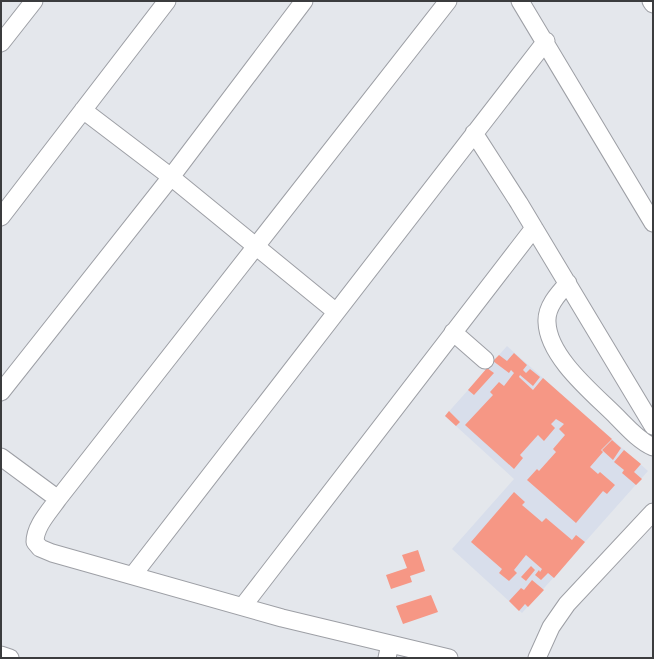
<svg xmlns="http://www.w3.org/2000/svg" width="654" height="659" font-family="Raleway,sans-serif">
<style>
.built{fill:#d8deeb}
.building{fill:#f69785}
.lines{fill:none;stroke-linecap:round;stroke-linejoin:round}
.minor-casing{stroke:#9d9fa5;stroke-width:19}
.minor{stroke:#fff;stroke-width:17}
</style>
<rect width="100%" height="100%" fill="#e4e7ec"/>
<path class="built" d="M 507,346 L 648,471 L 522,613 L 452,549 L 514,479 L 445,416 Z"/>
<path class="building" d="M 514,353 L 527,365 L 523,370 L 526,373 L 530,369 L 540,377 L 533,386 L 520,375 L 519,377 L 533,390 L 543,378 L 612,439 L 601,450 L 603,452 L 590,467 L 598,474 L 600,472 L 615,485 L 607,494 L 603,491 L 576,523 L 527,480 L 537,469 L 539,471 L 556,452 L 553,449 L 565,435 L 559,429 L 564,424 L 556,419 L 551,424 L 555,428 L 544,441 L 538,435 L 520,455 L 523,458 L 514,469 L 465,425 L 493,395 L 490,392 L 499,382 L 504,386 L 514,373 L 511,370 L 509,373 L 493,361 L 499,355 L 507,361 Z
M 487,368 L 494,373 L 474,395 L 468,390 Z
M 449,411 L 460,422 L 456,426 L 445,416 Z
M 612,440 L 621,448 L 613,460 L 602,450 Z
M 624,450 L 641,464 L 634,472 L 642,479 L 636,485 L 622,473 L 624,470 L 614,462 Z
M 514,492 L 525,502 L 522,505 L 542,522 L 546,518 L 572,540 L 576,535 L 585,542 L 554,578 L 548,573 L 541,580 L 535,575 L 539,570 L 540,572 L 542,569 L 526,555 L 514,570 L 517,573 L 509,581 L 499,573 L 502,569 L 471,542 Z
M 418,550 L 425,571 L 410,576 L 412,582 L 391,589 L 386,575 L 407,568 L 402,555 Z
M 531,566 L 535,570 L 526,581 L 521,577 Z
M 532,580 L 544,590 L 528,607 L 525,604 L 519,611 L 509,601 L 521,588 L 524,590 Z
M 431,595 L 438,612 L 403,624 L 396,606 Z"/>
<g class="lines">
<g class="minor-casing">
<path id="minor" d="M 448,1 L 58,499 C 49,512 35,526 35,542 L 40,548 L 52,553 L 282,618 L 449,658
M 520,1 L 653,223
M 651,1 L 653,4
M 1,43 L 34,1
M 83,110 L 171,177 L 335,311
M 474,133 L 519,203 L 653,426
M 1,217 L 167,1
M 568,283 C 558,294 546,307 547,322 C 548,357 593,393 616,416 C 627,427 639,441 653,447
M 453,332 L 485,360
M 1,392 L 171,177 L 304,1
M 1,457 L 58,499
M 133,575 L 546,41
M 243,606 L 534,228
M 1,655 L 10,658
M 387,658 L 390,644
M 537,658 L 551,627 L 567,604 L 653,512"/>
</g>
<use href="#minor" class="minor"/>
</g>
<rect width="654" height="659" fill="none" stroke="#3b3c3e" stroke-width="4"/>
</svg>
